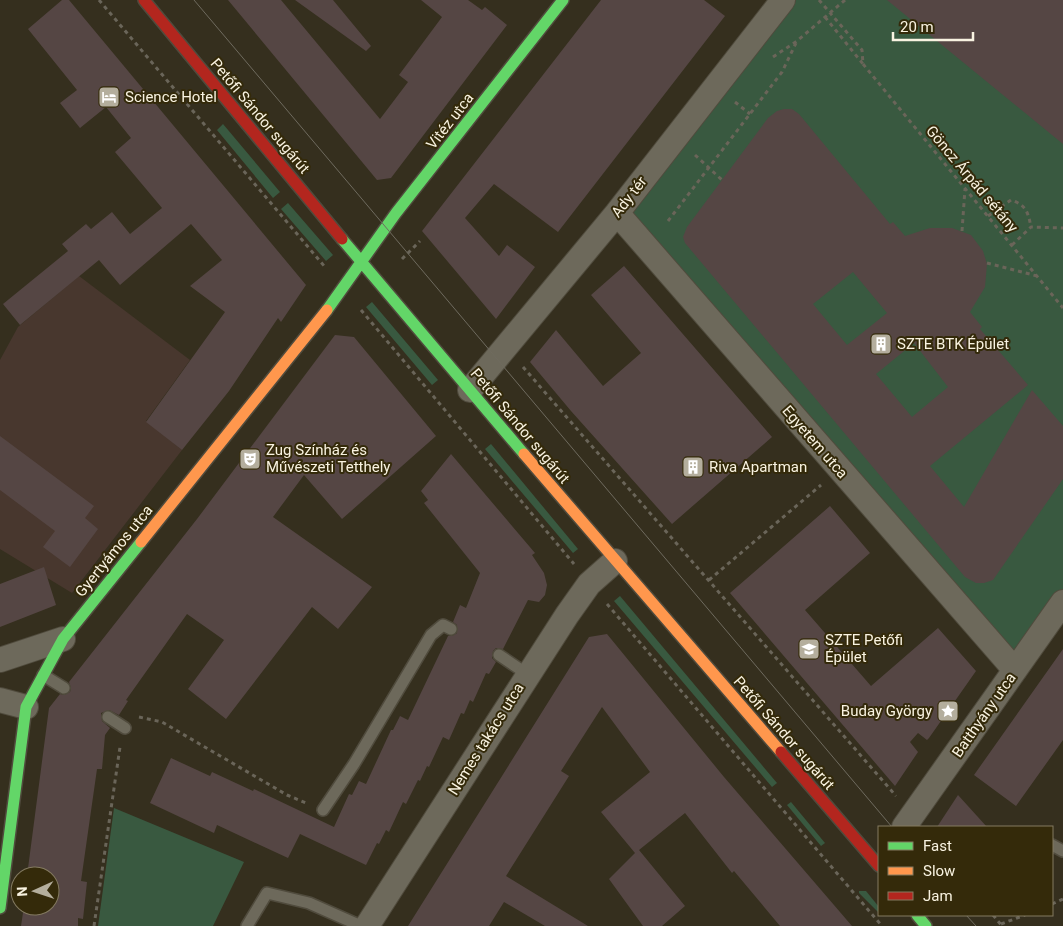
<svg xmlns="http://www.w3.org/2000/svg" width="1063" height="926" font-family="Roboto,sans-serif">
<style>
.education{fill:#48372e}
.green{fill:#395940}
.building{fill:#554644;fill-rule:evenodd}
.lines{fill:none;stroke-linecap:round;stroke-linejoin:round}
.lane-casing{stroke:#504b3d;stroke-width:14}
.street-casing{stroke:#504b3d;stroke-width:26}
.fast-casing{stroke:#504b3d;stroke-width:14}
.slow-casing{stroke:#504b3d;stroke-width:14}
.jam-casing{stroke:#504b3d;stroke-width:14}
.path{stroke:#6a6559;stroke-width:3;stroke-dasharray:4 4;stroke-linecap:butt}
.lane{stroke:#6d695b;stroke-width:11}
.street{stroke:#6d695b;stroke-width:24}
.fast{stroke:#63d668;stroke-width:11}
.slow{stroke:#ff974d;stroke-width:11}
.jam{stroke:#b3261e;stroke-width:11}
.tram{stroke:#6f6b5f;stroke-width:1}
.labels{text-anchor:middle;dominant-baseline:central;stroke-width:4;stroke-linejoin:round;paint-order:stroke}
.poi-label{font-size:15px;fill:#f9f3e1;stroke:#342a0a;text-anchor:start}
.street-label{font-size:15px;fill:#f9f3e1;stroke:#342a0a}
</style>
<rect width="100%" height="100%" fill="#352f1e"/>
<path class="education" d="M 79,276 L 190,360 L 146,421 L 182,450 L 72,593 L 0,549 L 0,360 L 18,327 Z"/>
<path class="green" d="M 779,0 L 1063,0 L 1063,602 L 1015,670 L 617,213 Z
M 223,124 L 280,192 L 273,198 L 217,130 Z
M 288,203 L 333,255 L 326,261 L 281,209 Z
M 372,302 L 438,380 L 432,385 L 366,307 Z
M 491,444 L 578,549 L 573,553 L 485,449 Z
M 620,596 L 777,783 L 772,787 L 614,601 Z
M 791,802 L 825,843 L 821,846 L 787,805 Z
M 114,808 L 244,862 L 213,926 L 98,926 Z
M 859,891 L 866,891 L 879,907 L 879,913 L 859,893 Z"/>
<path class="building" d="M 62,0 L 69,0 L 306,285 L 281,322 L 278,318 L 229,391 L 182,450 L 146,422 L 225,312 L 190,286 L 222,260 L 191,224 L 120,285 L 99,260 L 20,325 L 3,304 L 68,251 L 62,244 L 86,224 L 91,229 L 112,212 L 130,234 L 162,208 L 115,152 L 131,138 L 106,107 L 80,128 L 60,103 L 77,90 L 28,29 Z
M 228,0 L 281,0 L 380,119 L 408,82 L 399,75 L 442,17 L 421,0 L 468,0 L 482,10 L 485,7 L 507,25 L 391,178 L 377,180 Z
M 295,0 L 333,0 L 371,46 L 366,51 Z
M 601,0 L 704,0 L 725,16 L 558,232 L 494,184 L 465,218 L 499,256 L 507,245 L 535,267 L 496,319 L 422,231 Z
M 887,0 L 1063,0 L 1063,144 Z
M 784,109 L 792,109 L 799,114 L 890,224 L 893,222 L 905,236 L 930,228 L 952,228 L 971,235 L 983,251 L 987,264 L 985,287 L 970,312 L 982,327 L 980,329 L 1028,385 L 930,466 L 964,507 L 1032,390 L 1063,426 L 1063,479 L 993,580 L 984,583 L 976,583 L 965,577 L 685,243 L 683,237 L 687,227 L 768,118 L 777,111 ZM 853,272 L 887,313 L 847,345 L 813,304 ZM 914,343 L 948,387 L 912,417 L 876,374 Z
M 624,266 L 772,437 L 672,524 L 571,411 L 530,362 L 556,330 L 603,386 L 641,353 L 591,295 Z
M 335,335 L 354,337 L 436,436 L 342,519 L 304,475 L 273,517 L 372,587 L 338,629 L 312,607 L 226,719 L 188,689 L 224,640 L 187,614 L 126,700 L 128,701 L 119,715 L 109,710 L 101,713 L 102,721 L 110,728 L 105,735 L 102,769 L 97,769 L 81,881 L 87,882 L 83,919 L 78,918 L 78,926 L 21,926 L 24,906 L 50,906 L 50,876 L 27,876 L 49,708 L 60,694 L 64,695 L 70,692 L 71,688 L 69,682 L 197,519 Z
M 0,436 L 94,506 L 85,518 L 98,529 L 70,567 L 43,547 L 55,531 L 0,490 Z
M 451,454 L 535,553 L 532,555 L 544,573 L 547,585 L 545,595 L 539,602 L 528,600 L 503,649 L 496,648 L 493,651 L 492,658 L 496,662 L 489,674 L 486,673 L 473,702 L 470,700 L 464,714 L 461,713 L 449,740 L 443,737 L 429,767 L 427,766 L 420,781 L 418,780 L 406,804 L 403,802 L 389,832 L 386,830 L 379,844 L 377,843 L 366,865 L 300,834 L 288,858 L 217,825 L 214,833 L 150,803 L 171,758 L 210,776 L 212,772 L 253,791 L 254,789 L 334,827 L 349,794 L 352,795 L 359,781 L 366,784 L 391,730 L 393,730 L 400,716 L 408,720 L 448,636 L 452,636 L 457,633 L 457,625 L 453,622 L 460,605 L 466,608 L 480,573 L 424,503 L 428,500 L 421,491 Z
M 830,506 L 870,553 L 805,610 L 871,686 L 938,628 L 976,671 L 929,738 L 927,740 L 918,733 L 910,742 L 918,752 L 895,786 L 730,593 Z
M 44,567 L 56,605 L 0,627 L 0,584 Z
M 607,634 L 724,777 L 852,926 L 780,926 L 734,871 L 732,873 L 685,813 L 639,850 L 685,906 L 662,926 L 643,926 L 609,879 L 635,853 L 601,812 L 650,772 L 602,707 L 561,771 L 569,776 L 506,876 L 588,926 L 545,926 L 504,902 L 489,926 L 408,926 L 589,637 Z
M 1063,649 L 1063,740 L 1016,806 L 974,775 Z
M 958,795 L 987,827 L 937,827 Z"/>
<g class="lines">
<g class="lane-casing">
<path id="lane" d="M 499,655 L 527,674
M 43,675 L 64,688
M 108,717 L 125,728
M 323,810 L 354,764 L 431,635 L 443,625 L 451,629
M 1052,845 L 1063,851
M 247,926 L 267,893 L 309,903 L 361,926"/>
</g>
<g class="street-casing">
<path id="street" d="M 617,213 L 1015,670
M 470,390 L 617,213 L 783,0
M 0,660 L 63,639
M 0,700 L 26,707
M 904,827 L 1063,602
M 367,926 L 567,615 L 589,584 L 615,561"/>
</g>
<g class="fast-casing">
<path id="fast" d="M 342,239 L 524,454
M 327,310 L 396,213 L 563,0
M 0,908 L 26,707 L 63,639 L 141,542
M 917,915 L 926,926"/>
</g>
<g class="slow-casing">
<path id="slow" d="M 524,454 L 781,752
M 141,542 L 327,310"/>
</g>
<g class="jam-casing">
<path id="jam" d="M 144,0 L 342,239
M 781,752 L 879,866"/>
</g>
<path class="path" d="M 99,0 L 325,267
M 819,0 L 862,50 L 863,64 L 1063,308
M 825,17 L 863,64
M 773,57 L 797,41 L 845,0
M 735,102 L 750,114
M 695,155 L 722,180
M 988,216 L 1011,200 C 1026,205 1028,212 1031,227
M 668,221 L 782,72 L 797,41
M 962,231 L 965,189
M 1012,245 L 1031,227 L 1063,228
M 402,259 L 420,241
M 987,263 L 1037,276
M 361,310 L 574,564
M 523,367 L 896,796
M 709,580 L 821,485
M 607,604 L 882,926
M 139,717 L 162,722 L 287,795 L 306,803
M 1052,904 L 1063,899
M 993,915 L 1002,926
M 1001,924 L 1025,915
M 94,926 L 120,747"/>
<use href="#lane" class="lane"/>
<use href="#street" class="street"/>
<use href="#fast" class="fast"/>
<use href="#slow" class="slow"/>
<use href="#jam" class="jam"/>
<path class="tram" d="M 194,0 L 892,827
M 966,915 L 976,926"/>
</g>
<defs>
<g id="hotel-square" transform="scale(1.125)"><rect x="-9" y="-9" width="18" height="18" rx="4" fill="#b4ae9d" stroke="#342a0a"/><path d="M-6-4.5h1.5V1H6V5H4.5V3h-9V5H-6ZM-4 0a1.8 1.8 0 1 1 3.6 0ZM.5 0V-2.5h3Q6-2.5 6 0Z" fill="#fff"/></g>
<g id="building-square" transform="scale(1.125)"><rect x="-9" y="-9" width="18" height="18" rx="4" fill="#b4ae9d" stroke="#342a0a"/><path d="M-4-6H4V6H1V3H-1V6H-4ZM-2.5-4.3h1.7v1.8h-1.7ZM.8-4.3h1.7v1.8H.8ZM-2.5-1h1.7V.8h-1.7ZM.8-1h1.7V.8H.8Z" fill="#fff"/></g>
<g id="theatre-square" transform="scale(1.125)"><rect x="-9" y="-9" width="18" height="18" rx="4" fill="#b4ae9d" stroke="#342a0a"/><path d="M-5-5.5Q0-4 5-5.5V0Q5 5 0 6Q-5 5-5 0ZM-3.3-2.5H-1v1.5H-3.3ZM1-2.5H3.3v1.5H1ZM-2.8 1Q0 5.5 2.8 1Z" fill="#fff"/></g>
<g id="university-square" transform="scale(1.125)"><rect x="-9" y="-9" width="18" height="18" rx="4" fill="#b4ae9d" stroke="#342a0a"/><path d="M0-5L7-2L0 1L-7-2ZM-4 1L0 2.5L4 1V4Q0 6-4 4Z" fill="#fff"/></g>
<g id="sight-square" transform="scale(1.125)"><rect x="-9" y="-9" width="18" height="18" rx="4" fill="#b4ae9d" stroke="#342a0a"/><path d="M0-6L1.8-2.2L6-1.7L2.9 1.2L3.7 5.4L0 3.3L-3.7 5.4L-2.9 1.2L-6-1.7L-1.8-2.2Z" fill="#fff"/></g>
</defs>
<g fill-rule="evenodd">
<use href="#hotel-square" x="109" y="97"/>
<use href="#building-square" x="881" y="344"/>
<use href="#theatre-square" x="250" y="459"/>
<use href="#building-square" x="693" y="467"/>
<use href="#university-square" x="809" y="649"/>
<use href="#sight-square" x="948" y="711"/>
</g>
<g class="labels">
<g class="poi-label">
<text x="125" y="97">Science Hotel</text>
<text x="897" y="344">SZTE BTK Épület</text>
<text x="266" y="450">Zug Színház és<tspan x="266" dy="17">Művészeti Tetthely</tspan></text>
<text x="709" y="467">Riva Apartman</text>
<text x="825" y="640">SZTE Petőfi<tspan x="825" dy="17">Épület</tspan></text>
<text x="932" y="711" text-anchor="end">Buday György</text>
</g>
<g class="street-label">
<text transform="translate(260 116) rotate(50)">Petőfi Sándor sugárút</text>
<text transform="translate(450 121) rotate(-52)">Vitéz utca</text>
<text transform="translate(972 179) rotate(50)">Göncz Árpád sétány</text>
<text transform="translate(629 197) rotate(-52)">Ady tér</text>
<text transform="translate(520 426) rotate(50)">Petőfi Sándor sugárút</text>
<text transform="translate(815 442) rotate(49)">Egyetem utca</text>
<text transform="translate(114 551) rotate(-51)">Gyertyámos utca</text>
<text transform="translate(984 715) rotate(-55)">Batthyány utca</text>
<text transform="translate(784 733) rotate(49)">Petőfi Sándor sugárút</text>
<text transform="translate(486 739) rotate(-58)">Nemes takács utca</text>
</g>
</g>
<rect x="878" y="826" width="175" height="90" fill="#342a0a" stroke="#837a60"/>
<rect x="888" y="842" width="25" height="8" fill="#63d668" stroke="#837a60"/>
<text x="923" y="851" font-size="15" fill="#f9f3e1">Fast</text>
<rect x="888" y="867" width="25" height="8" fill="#ff974d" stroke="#837a60"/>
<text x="923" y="876" font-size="15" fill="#f9f3e1">Slow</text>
<rect x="888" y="892" width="25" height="8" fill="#b3261e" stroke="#837a60"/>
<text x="923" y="901" font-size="15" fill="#f9f3e1">Jam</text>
<g transform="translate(35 891) rotate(267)"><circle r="24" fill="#342a0a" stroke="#837a60"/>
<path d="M0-4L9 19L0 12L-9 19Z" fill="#b4ae9d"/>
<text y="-8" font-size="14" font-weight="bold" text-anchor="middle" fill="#f9f3e1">N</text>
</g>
<path d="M893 32v8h80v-8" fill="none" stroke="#f9f3e1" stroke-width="2.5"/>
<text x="900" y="32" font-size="15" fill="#f9f3e1" stroke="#342a0a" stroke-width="4" paint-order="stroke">20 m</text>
</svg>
